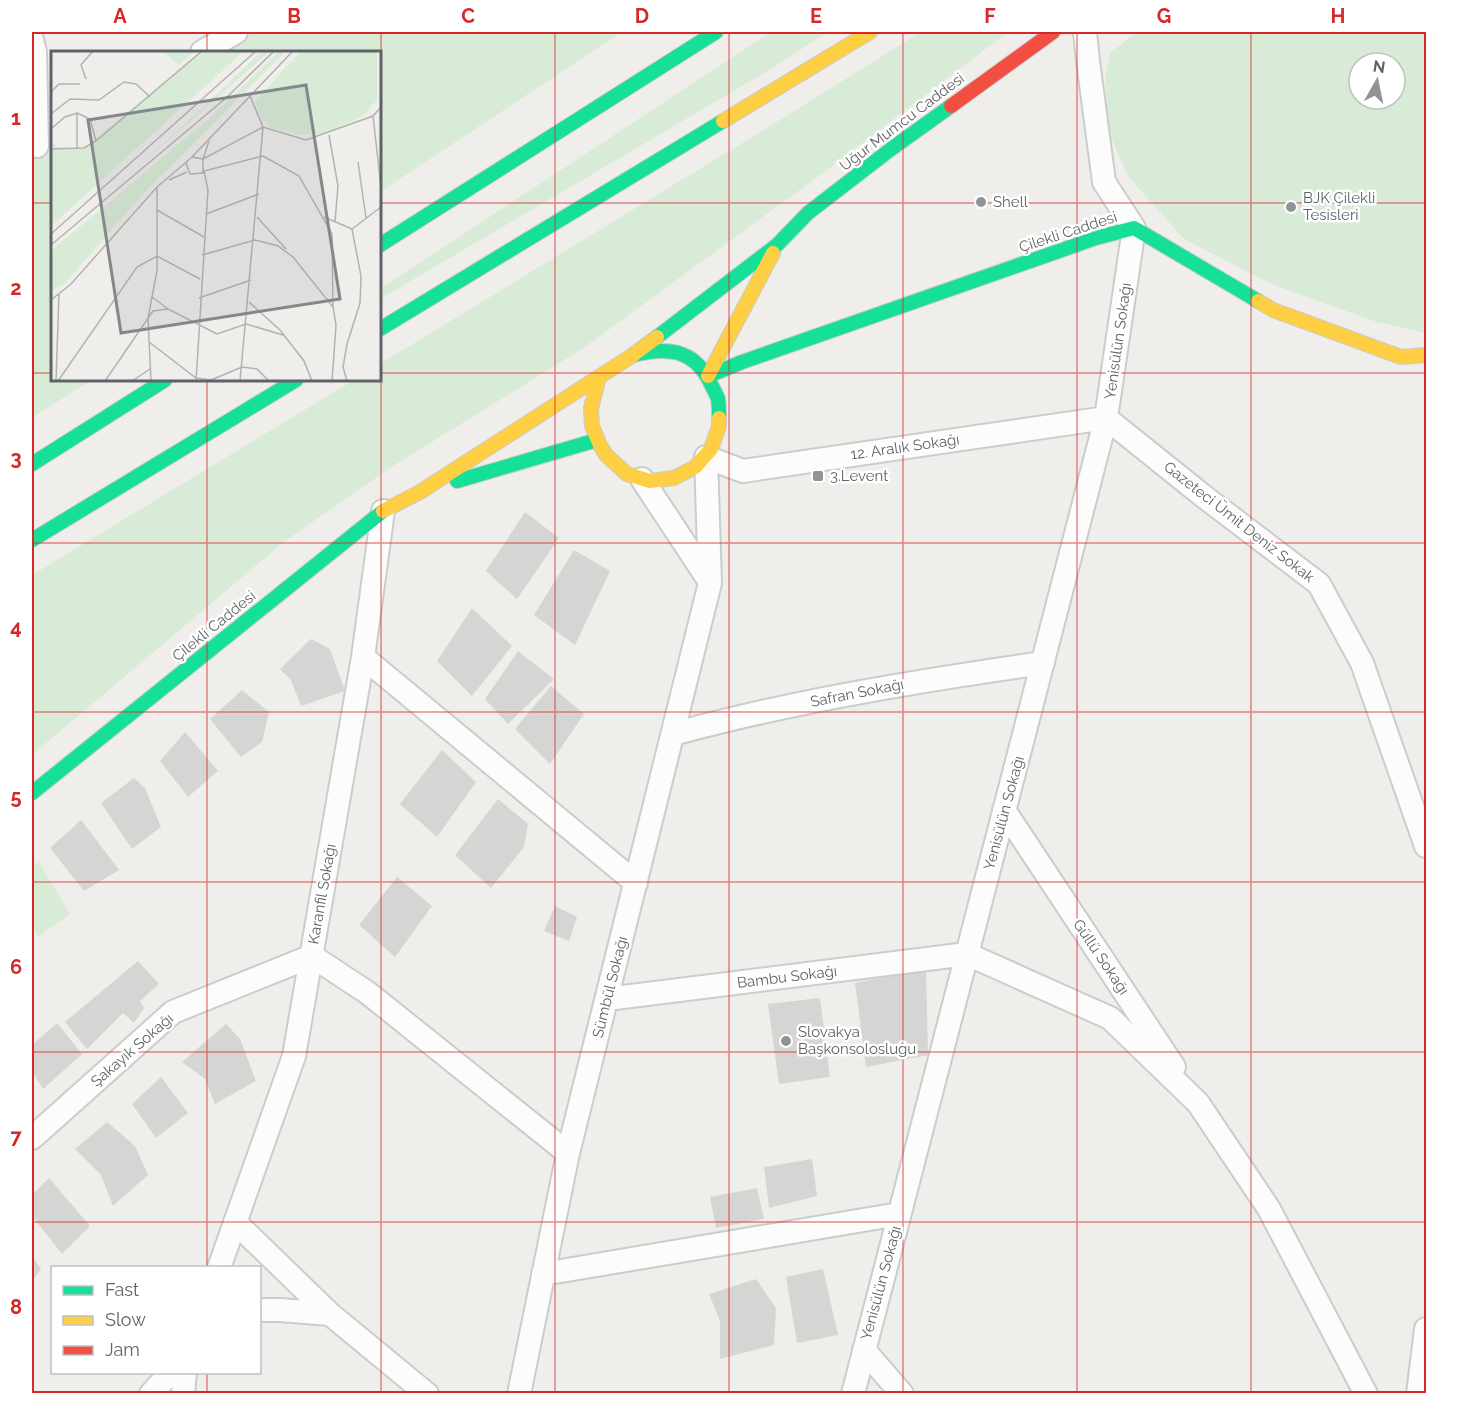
<svg xmlns="http://www.w3.org/2000/svg" width="1458" height="1425" font-family="Raleway,sans-serif">
<style>
.green{fill:#d8ebd6;fill-rule:evenodd}
.building{fill:#d6d5d3}
.lines{fill:none;stroke-linecap:round;stroke-linejoin:round}
.street-casing{stroke:#cbcccc;stroke-width:26}
.fast-casing{stroke:#cacacb;stroke-width:16}
.slow-casing{stroke:#cacacb;stroke-width:16}
.jam-casing{stroke:#cacacb;stroke-width:16}
.street{stroke:#fdfcfc;stroke-width:22}
.fast{stroke:#16e098;stroke-width:14}
.slow{stroke:#ffcf43;stroke-width:14}
.jam{stroke:#f24e42;stroke-width:14}
.grid{fill:none;stroke:#d62828;stroke-width:1.5;stroke-opacity:0.55}
.poi-dot{fill:#919496;stroke:#fff;stroke-width:2}
.labels{text-anchor:middle;dominant-baseline:central;stroke-width:5;stroke-linejoin:round;paint-order:stroke}
.street-label{font-size:15px;fill:#5f6368;stroke:#fff}
.poi-label{font-size:15px;fill:#5f6368;stroke:#fff;text-anchor:start}
.inset-road{fill:none;stroke:#b1b2b2;stroke-width:1.5}
.view{fill:#84888a;fill-opacity:0.15;stroke:#84888a;stroke-width:3}
.inset-edge{fill:none;stroke:#5f6368;stroke-width:3}
.neatline{fill:none;stroke:#d62828;stroke-width:2}
.grid-label{font-size:20px;text-anchor:middle;font-weight:bold;fill:#d62828}
</style>
<rect width="100%" height="100%" fill="#efeeea"/>
<path class="green" d="M 235,32 L 622,32 L 380,192 L 380,52 L 201,52 Z
M 771,32 L 828,32 L 769,70 L 380,299 L 380,289 Z
M 921,32 L 1008,32 L 819,176 L 582,349 L 393,466 L 285,541 L 32,755 L 32,575 L 354,380 L 380,380 L 380,364 L 770,126 Z
M 1137,32 L 1426,32 L 1426,333 L 1377,322 L 1274,285 L 1184,239 L 1128,176 L 1109,133 L 1105,78 L 1110,53 ZM 1359,63 L 1395,63 L 1395,99 L 1359,99 Z
M 52,137 L 52,380 L 91,380 L 32,418 L 32,148 Z
M 39,862 L 70,914 L 38,937 L 32,925 L 32,868 Z"/>
<path class="building" d="M 525,512 L 559,538 L 517,599 L 486,571 Z
M 574,550 L 610,571 L 575,645 L 534,615 Z
M 472,608 L 512,646 L 472,696 L 437,661 Z
M 311,639 L 330,649 L 345,691 L 301,706 L 291,680 L 280,669 Z
M 518,651 L 554,679 L 508,724 L 485,699 Z
M 551,686 L 584,714 L 550,764 L 515,729 Z
M 242,690 L 269,712 L 262,742 L 241,757 L 210,719 Z
M 185,732 L 218,771 L 188,797 L 160,761 Z
M 442,750 L 476,782 L 437,837 L 400,804 Z
M 134,778 L 145,788 L 161,827 L 132,849 L 101,803 Z
M 498,799 L 528,824 L 524,847 L 491,888 L 455,855 Z
M 81,820 L 119,870 L 84,891 L 50,848 Z
M 397,877 L 432,906 L 395,957 L 359,925 Z
M 555,906 L 577,917 L 569,941 L 544,931 Z
M 138,961 L 159,984 L 140,1001 L 144,1008 L 134,1023 L 123,1013 L 87,1049 L 65,1022 Z
M 926,969 L 928,1055 L 866,1067 L 855,983 Z
M 820,998 L 830,1077 L 779,1084 L 768,1004 Z
M 57,1023 L 82,1054 L 43,1089 L 32,1071 L 32,1045 Z
M 226,1024 L 240,1039 L 256,1081 L 215,1104 L 205,1079 L 182,1062 Z
M 161,1077 L 188,1113 L 156,1138 L 132,1104 Z
M 107,1122 L 135,1146 L 148,1175 L 113,1206 L 101,1175 L 75,1149 Z
M 812,1159 L 817,1196 L 769,1208 L 764,1167 Z
M 49,1178 L 90,1226 L 62,1254 L 32,1216 L 32,1195 Z
M 757,1188 L 764,1219 L 716,1228 L 710,1197 Z
M 32,1256 L 41,1269 L 32,1281 Z
M 823,1269 L 838,1335 L 797,1343 L 786,1277 Z
M 756,1279 L 776,1308 L 774,1345 L 720,1359 L 720,1321 L 709,1294 Z"/>
<g class="lines">
<g class="street-casing">
<path id="street" d="M 32,40 L 35,52 L 37,146
M 202,52 L 236,32
M 1106,418 L 1202,495 L 1319,584 L 1362,663 L 1426,846
M 642,479 L 710,582
M 363,657 L 636,883
M 673,734 C 794,701 918,681 1043,663
M 1004,810 L 1174,1067
M 607,999 L 967,954 L 1110,1018 L 1198,1103 L 1269,1209 L 1366,1394
M 32,1138 L 173,1012 L 312,956 L 368,993 L 568,1153
M 235,1222 L 330,1314
M 219,1268 L 294,1056 L 363,657 L 383,511
M 543,1274 L 899,1214
M 260,1310 L 280,1310 L 330,1314 L 427,1394
M 864,1350 L 902,1394
M 151,1394 L 171,1372
M 183,1394 L 185,1372
M 519,1394 L 568,1153 L 710,583 L 706,457 L 743,471 L 1106,418
M 853,1394 L 1106,418 L 1134,228 L 1104,182 L 1088,61 L 1085,32
M 1418,1394 L 1426,1329"/>
</g>
<g class="fast-casing">
<path id="fast" d="M 380,245 L 716,32
M 380,329 L 723,121
M 657,337 L 777,245 L 808,213 L 891,149 L 951,106
M 633,355 C 666,347 693,348 710,382 C 712,387 716,393 718,399 C 719,405 719,412 719,418
M 708,376 L 742,362 L 1096,238 L 1134,228 L 1258,301
M 32,464 L 165,380
M 457,481 L 597,440
M 32,540 L 296,380
M 32,793 L 383,511"/>
</g>
<g class="slow-casing">
<path id="slow" d="M 723,121 L 870,32
M 1258,301 L 1273,310 L 1401,357 L 1426,355
M 708,376 L 773,253
M 599,377 L 591,408 L 592,426 L 600,445 L 606,455 L 627,474 L 650,481 L 674,478 L 695,467 L 711,449 L 719,426 L 719,418
M 383,511 L 420,492 L 633,355 L 657,337"/>
</g>
<g class="jam-casing">
<path id="jam" d="M 951,106 L 1053,32"/>
</g>
<use href="#street" class="street"/>
<use href="#fast" class="fast"/>
<use href="#slow" class="slow"/>
<use href="#jam" class="jam"/>
</g>
<path class="grid" d="M 207,32 L 207,52M 381,32 L 381,1394M 555,32 L 555,1394M 729,32 L 729,1394M 903,32 L 903,1394M 1077,32 L 1077,1394M 1251,32 L 1251,1394M 32,203 L 52,203M 380,203 L 1426,203M 32,373 L 52,373M 380,373 L 1426,373M 207,380 L 207,1268M 32,543 L 1426,543M 32,712 L 1426,712M 32,882 L 1426,882M 32,1052 L 1426,1052M 32,1222 L 1426,1222M 207,1372 L 207,1394"/>
<g class="poi-dot">
<circle cx="981" cy="202" r="6"/>
<circle cx="1291" cy="207" r="6"/>
<rect x="812" y="470" width="12" height="12" rx="3"/>
<circle cx="786" cy="1041" r="6"/>
</g>
<g class="labels">
<g class="street-label">
<text transform="translate(902 122) rotate(-37)">Uğur Mumcu Caddesi</text>
<text transform="translate(1068 232) rotate(-18)">Çilekli Caddesi</text>
<text transform="translate(1118 341) rotate(-82)">Yenisülün Sokağı</text>
<text transform="translate(905 447) rotate(-8)">12. Aralık Sokağı</text>
<text transform="translate(1239 522) rotate(38)">Gazeteci Ümit Deniz Sokak</text>
<text transform="translate(214 626) rotate(-39)">Çilekli Caddesi</text>
<text transform="translate(857 693) rotate(-11)">Safran Sokağı</text>
<text transform="translate(1004 813) rotate(-75)">Yenisülün Sokağı</text>
<text transform="translate(322 894) rotate(-80)">Karanfil Sokağı</text>
<text transform="translate(1101 957) rotate(56)">Güllü Sokağı</text>
<text transform="translate(787 977) rotate(-7)">Bambu Sokağı</text>
<text transform="translate(610 987) rotate(-76)">Sümbül Sokağı</text>
<text transform="translate(132 1050) rotate(-41)">Şakayık Sokağı</text>
<text transform="translate(881 1283) rotate(-75)">Yenisülün Sokağı</text>
</g>
<g class="poi-label">
<text x="1303" y="198">BJK Çilekli<tspan x="1303" dy="17">Tesisleri</tspan></text>
<text x="993" y="202">Shell</text>
<text x="830" y="476">3.Levent</text>
<text x="798" y="1032">Slovakya<tspan x="798" dy="17">Başkonsolosluğu</tspan></text>
</g>
</g>
<g transform="translate(51 51)">
<rect width="330" height="330" fill="#efeeea"/>
<path d="M 111,0 L 144,0 L 128,14 ZM 150,0 L 193,0 L 0,175 L 0,90 L 6,96 L 33,97 ZM 211,0 L 219,0 L 81,121 L 152,56 ZM 229,0 L 235,0 L 92,143 L 16,230 L 0,241 L 0,200 L 155,70 ZM 250,0 L 326,0 L 326,49 L 312,65 L 275,82 L 250,84 L 220,77 L 210,68 L 204,50 Z" fill="#d8ebd6"/>
<path class="inset-road" d="M 35,28 L 30,14 L 42,0M 0,41 L 8,33 L 29,33M 199,45 L 212,76M 26,62 L 39,68 L 45,90M 0,63 L 19,48 L 48,49 L 73,31 L 85,33 L 99,46M 322,65 L 330,136M 0,78 L 14,66 L 26,62 L 26,97M 278,84 L 287,135 L 284,171M 0,98 L 33,97 L 45,90 L 151,0M 212,105 L 248,125 L 281,183 L 282,256M 152,108 L 212,76 L 255,89 L 322,65 L 330,56M 152,108 L 158,90M 307,111 L 315,167M 135,112 L 139,123 L 152,122 L 152,108 L 141,106M 118,129 L 136,121M 106,159 L 153,186M 155,163 L 208,143M 206,166 L 235,198M 273,166 L 301,178M 301,178 L 330,156M 0,183 L 205,0M 0,194 L 175,47 L 223,0M 151,204 L 204,189 L 227,195 L 242,206 L 282,256 L 285,274 L 281,330M 101,246 L 117,258M 148,247 L 200,229M 0,249 L 20,233 L 106,136 L 140,107 L 242,0M 198,251 L 229,279 L 253,310 L 261,330M 98,291 L 145,327 L 160,329 L 191,316 L 206,318 L 218,330M 5,330 L 8,243M 7,330 L 86,216 L 106,205 L 149,228M 54,330 L 102,260 L 117,258 L 166,283 L 195,273 L 232,284M 81,330 L 99,318M 100,330 L 97,267 L 106,220 L 106,136M 145,330 L 157,139 L 153,120 L 212,105M 189,330 L 212,76M 296,330 L 292,316 L 296,293 L 309,252 L 310,225 L 301,178"/>
<path class="view" d="M 255,34 L 289,248 L 70,282 L 37,69 Z"/>
<rect width="330" height="330" class="inset-edge"/>
</g>
<rect width="1458" height="1425" fill="none" stroke="#ffffff" stroke-width="66"/>
<rect x="51" y="1266" width="210" height="108" fill="#ffffff" stroke="#bfc1c3" stroke-width="1.5"/>
<rect x="63" y="1286" width="30" height="9" fill="#16e098" stroke="#bfc1c3" stroke-width="1.5"/>
<text x="105" y="1296" font-size="18" fill="#5f6368">Fast</text>
<rect x="63" y="1316" width="30" height="9" fill="#ffcf43" stroke="#bfc1c3" stroke-width="1.5"/>
<text x="105" y="1326" font-size="18" fill="#5f6368">Slow</text>
<rect x="63" y="1346" width="30" height="9" fill="#f24e42" stroke="#bfc1c3" stroke-width="1.5"/>
<text x="105" y="1356" font-size="18" fill="#5f6368">Jam</text>
<g transform="translate(1377 81) rotate(9)"><circle r="28" fill="#ffffff" stroke="#bfc1c3" stroke-width="1.5"/>
<path d="M0-4.5L10 22L0 15L-10 22Z" fill="#919496"/>
<text y="-9" font-size="16" font-weight="bold" text-anchor="middle" fill="#5f6368">N</text>
</g>
<rect x="33" y="33" width="1392" height="1359" class="neatline"/>
<g class="grid-label">
<text x="120" y="23">A</text>
<text x="294" y="23">B</text>
<text x="468" y="23">C</text>
<text x="642" y="23">D</text>
<text x="816" y="23">E</text>
<text x="990" y="23">F</text>
<text x="1164" y="23">G</text>
<text x="1338" y="23">H</text>
<text x="16" y="125">1</text>
<text x="16" y="295">2</text>
<text x="16" y="465">3</text>
<text x="16" y="634">4</text>
<text x="16" y="804">5</text>
<text x="16" y="974">6</text>
<text x="16" y="1144">7</text>
<text x="16" y="1314">8</text>
</g>
</svg>
